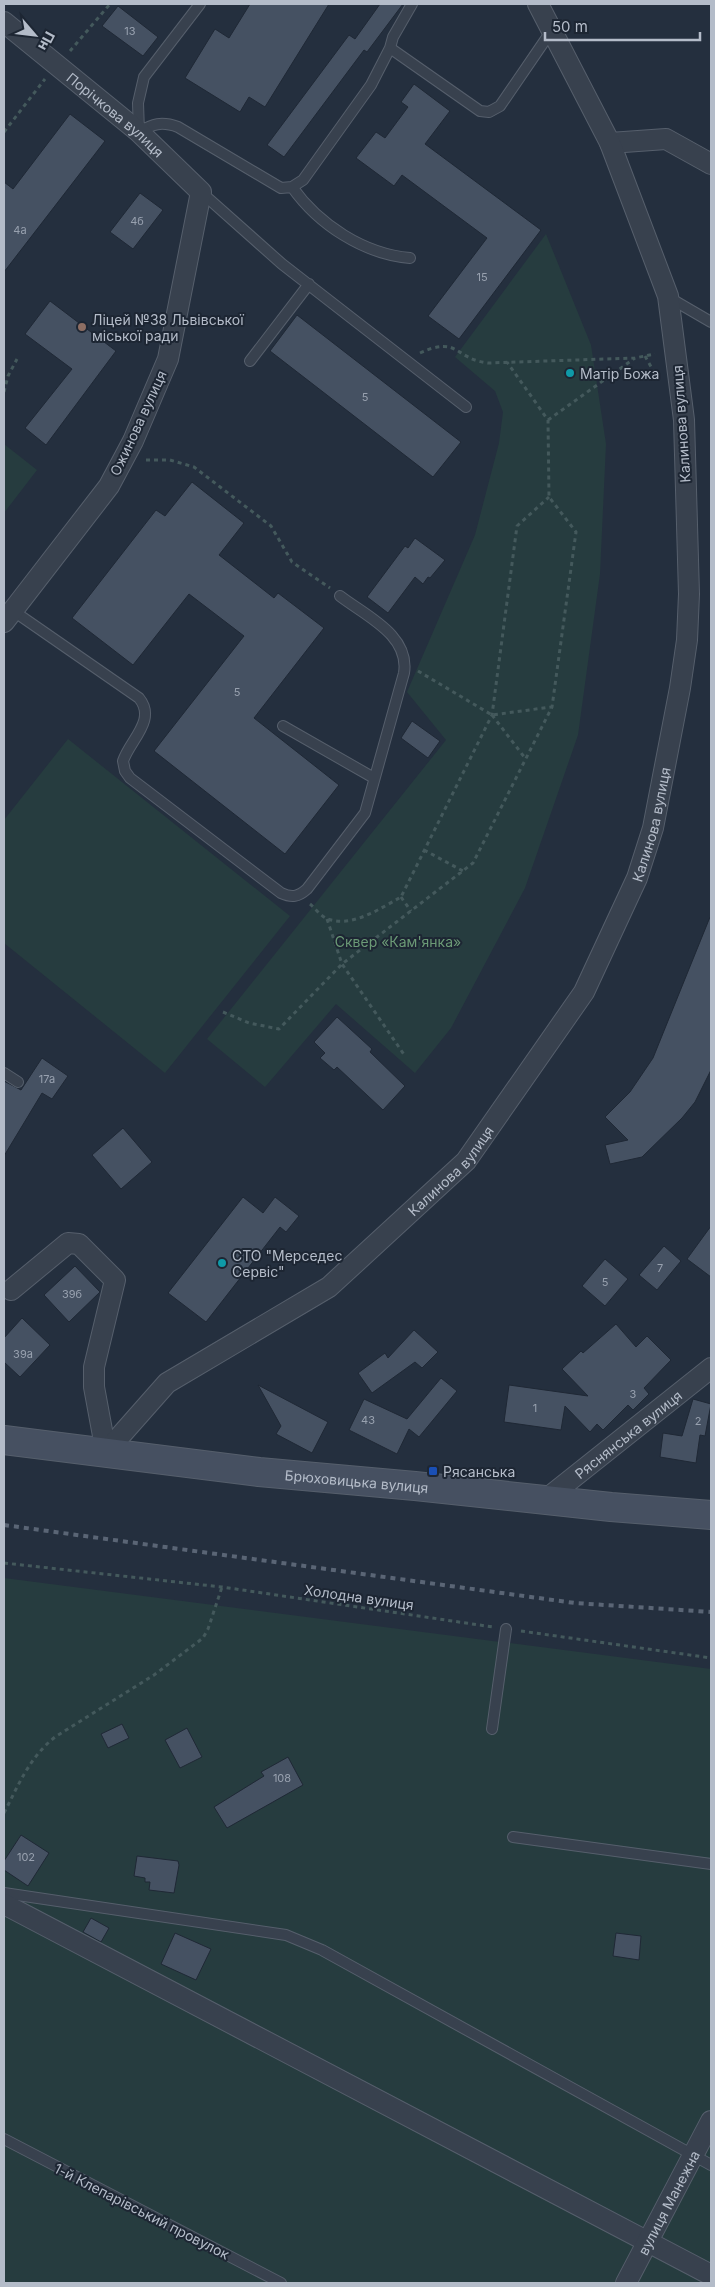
<svg xmlns="http://www.w3.org/2000/svg" width="715" height="2287" font-family="Inter,sans-serif">
<style>
.green{fill:#263c3f}
.building{fill:#455162;stroke:#1f2835}
.lines{fill:none;stroke-linecap:round;stroke-linejoin:round}
.service-casing{stroke:#565f6c;stroke-width:12}
.minor-casing{stroke:#565f6c;stroke-width:22}
.secondary-casing{stroke:#565f6c;stroke-width:30}
.path{stroke:#44595c;stroke-width:3;stroke-dasharray:4 4;stroke-linecap:butt}
.service{stroke:#38414e;stroke-width:10}
.minor{stroke:#38414e;stroke-width:20}
.secondary{stroke:#465061;stroke-width:28}
.rail{stroke:#5a6575;stroke-width:4;stroke-dasharray:5 5;stroke-linecap:butt}
.education-dot{fill:#8d6e63;stroke:#1d2633;stroke-width:2}
.culture-dot{fill:#0f9aa8;stroke:#1d2633;stroke-width:2}
.transit-dot{fill:#1a4fb4;stroke:#1d2633;stroke-width:2}
.labels{text-anchor:middle;dominant-baseline:central;stroke-width:4;stroke-linejoin:round;paint-order:stroke}
.number-label{font-size:11px;fill:#98a1af}
.street-label{font-size:14px;fill:#b4bcc9;stroke:#1d2633}
.poi-label{font-size:14px;fill:#b4bcc9;stroke:#1d2633;text-anchor:start}
.park-label{font-size:14px;fill:#6b9a76;stroke:#1d2633}
</style>
<rect width="100%" height="100%" fill="#242f3e"/>
<path class="green" d="M 546,234 L 591,345 L 606,444 L 600,574 L 578,735 L 525,888 L 451,1028 L 415,1073 L 336,1004 L 265,1087 L 207,1039 L 446,740 L 407,692 L 475,535 L 499,443 L 503,412 L 495,391 L 455,357 Z
M 4,444 L 37,470 L 4,513 Z
M 68,739 L 290,916 L 165,1073 L 4,943 L 4,820 Z
M 4,1578 L 711,1669 L 711,2283 L 4,2283 Z"/>
<path class="building" d="M 250,4 L 329,4 L 265,107 L 249,97 L 240,112 L 185,78 L 215,29 L 229,38 Z
M 380,4 L 403,4 L 367,52 L 364,50 L 284,157 L 267,145 L 349,35 L 355,39 Z
M 118,6 L 158,37 L 143,56 L 102,26 Z
M 414,84 L 450,111 L 425,144 L 541,230 L 459,339 L 428,316 L 487,238 L 402,175 L 394,186 L 356,158 L 376,132 L 385,138 L 408,107 L 401,102 Z
M 70,114 L 105,141 L 4,272 L 4,182 L 13,189 Z
M 140,193 L 163,210 L 133,249 L 110,232 Z
M 50,301 L 116,351 L 46,445 L 25,428 L 72,369 L 25,334 Z
M 297,315 L 461,442 L 433,477 L 270,351 Z
M 192,482 L 244,523 L 219,555 L 274,598 L 278,593 L 324,628 L 254,718 L 339,785 L 285,854 L 154,751 L 244,636 L 189,594 L 133,665 L 72,618 L 156,510 L 165,516 Z
M 415,538 L 445,560 L 430,578 L 428,577 L 423,584 L 415,577 L 388,613 L 367,597 L 405,546 L 408,548 Z
M 412,721 L 440,741 L 428,758 L 401,738 Z
M 710,917 L 711,917 L 711,1070 L 695,1102 L 682,1118 L 642,1157 L 610,1164 L 605,1145 L 628,1140 L 605,1117 L 630,1092 L 653,1058 Z
M 337,1017 L 372,1049 L 370,1052 L 405,1086 L 383,1110 L 337,1067 L 334,1070 L 320,1058 L 325,1053 L 314,1042 Z
M 42,1058 L 68,1076 L 52,1099 L 42,1093 L 4,1156 L 4,1081 L 21,1090 Z
M 123,1128 L 152,1162 L 121,1189 L 92,1155 Z
M 243,1197 L 263,1213 L 275,1197 L 299,1216 L 286,1232 L 280,1227 L 206,1322 L 168,1293 Z
M 711,1226 L 711,1277 L 687,1259 Z
M 664,1246 L 681,1261 L 657,1290 L 639,1275 Z
M 605,1259 L 628,1279 L 605,1306 L 582,1286 Z
M 75,1266 L 100,1292 L 69,1322 L 44,1295 Z
M 22,1318 L 50,1345 L 20,1377 L 4,1362 L 4,1338 Z
M 616,1324 L 636,1347 L 647,1336 L 671,1360 L 644,1388 L 649,1394 L 633,1410 L 628,1405 L 603,1430 L 597,1424 L 590,1432 L 565,1406 L 561,1430 L 504,1422 L 509,1385 L 588,1396 L 562,1369 L 581,1351 L 583,1353 Z
M 414,1330 L 438,1352 L 422,1368 L 415,1362 L 372,1393 L 358,1373 L 385,1353 L 388,1358 Z
M 441,1378 L 457,1391 L 419,1437 L 409,1429 L 397,1454 L 349,1430 L 364,1399 L 407,1419 Z
M 258,1385 L 328,1422 L 312,1453 L 276,1434 L 281,1426 Z
M 693,1399 L 711,1404 L 705,1436 L 700,1435 L 696,1463 L 660,1457 L 663,1433 L 682,1436 Z
M 122,1724 L 129,1738 L 108,1748 L 101,1734 Z
M 187,1728 L 202,1757 L 180,1768 L 165,1740 Z
M 288,1757 L 303,1785 L 227,1828 L 214,1807 L 264,1776 L 261,1772 Z
M 21,1835 L 49,1853 L 28,1886 L 4,1870 L 4,1861 Z
M 137,1856 L 178,1861 L 179,1865 L 174,1893 L 149,1890 L 150,1882 L 145,1882 L 145,1878 L 134,1876 Z
M 91,1918 L 109,1928 L 101,1942 L 83,1932 Z
M 175,1933 L 211,1949 L 196,1980 L 161,1964 Z
M 616,1933 L 641,1936 L 639,1960 L 613,1956 Z"/>
<g class="lines">
<g class="service-casing">
<path id="service" d="M 200,4 L 144,77 L 138,103 L 139,132 C 153,124 161,121 178,127 L 281,188 L 292,187 L 303,180 L 371,85 L 390,48 L 393,37 L 412,4
M 390,48 L 480,111 L 489,112 L 500,106 L 552,30
M 292,187 C 319,225 364,254 410,258
M 201,192 L 282,264 L 466,407
M 668,297 L 711,322
M 250,361 L 309,284
M 12,610 L 139,698 C 157,720 130,740 123,761 L 125,771 L 130,778 L 281,893 C 292,898 298,897 307,889 L 365,813 L 404,673 C 410,635 366,616 340,596
M 283,726 L 374,778
M 4,1073 L 18,1082
M 492,1729 L 506,1629
M 513,1837 L 711,1864
M 4,1893 L 286,1935 L 322,1950 L 711,2165
M 4,2139 L 281,2283"/>
</g>
<g class="minor-casing">
<g id="minor">
<path id="s1" d="M 4,22 L 139,132 L 201,192 L 168,359 L 133,441 L 109,486 L 4,622"/>
<path d="M 610,143 L 666,139 L 711,164"/>
<path d="M 11,1290 L 68,1243 L 79,1244 L 115,1280 L 94,1367 L 94,1387 L 106,1452"/>
<path id="s2" d="M 106,1452 L 167,1383 L 329,1287 L 466,1161 L 584,992 L 637,878 L 653,828 L 680,688 L 687,640 L 689,594 L 684,420 L 668,296 L 610,143 L 538,4"/>
<path id="s3" d="M 545,1500 L 711,1368"/>
<path d="M 4,1904 L 711,2275"/>
<path id="s4" d="M 626,2283 L 711,2121"/>
</g>
</g>
<g class="secondary-casing">
<g id="secondary">
<path id="s5" d="M 4,1440 L 259,1472 L 415,1486 L 611,1507 L 711,1515"/>
</g>
</g>
<path class="path" d="M 70,51 L 110,4
M 4,132 L 45,79
M 420,353 C 459,335 454,359 488,363 L 635,358 L 655,354
M 645,356 L 654,372 L 656,370
M 4,392 L 8,376 L 17,359
M 548,420 L 635,358
M 146,460 L 170,460 L 194,467 L 271,526 L 292,562 L 330,588
M 418,671 L 492,715 L 551,707
M 492,715 L 525,758
M 424,850 L 463,871
M 401,897 L 411,911
M 310,904 C 315,908 321,917 328,919 C 352,928 381,908 401,897 L 492,715 L 517,526 L 549,497
M 327,919 L 342,964 L 405,1056
M 223,1012 L 249,1023 L 279,1029 L 342,964 L 473,863 L 552,707 L 576,532 L 549,497 L 548,420 L 507,362
M 4,1563 L 222,1587 L 493,1627
M 521,1631 L 711,1658
M 4,1813 C 19,1784 29,1758 55,1737 L 154,1675 L 203,1638 L 208,1629 L 222,1587"/>
<use href="#service" class="service"/>
<use href="#minor" class="minor"/>
<use href="#secondary" class="secondary"/>
<path class="rail" d="M 4,1525 L 575,1603 L 711,1612"/>
</g>
<circle class="education-dot" cx="82" cy="327" r="5"/>
<g class="culture-dot">
<circle cx="570" cy="373" r="5"/>
<circle cx="222" cy="1263" r="5"/>
</g>
<rect class="transit-dot" x="428" y="1466" width="10" height="10" rx="2.5"/>
<g class="labels">
<g class="number-label">
<text x="130" y="31">13</text>
<text x="137" y="221">4б</text>
<text x="20" y="230">4а</text>
<text x="482" y="277">15</text>
<text x="365" y="397">5</text>
<text x="237" y="692">5</text>
<text x="47" y="1079">17а</text>
<text x="660" y="1268">7</text>
<text x="605" y="1282">5</text>
<text x="72" y="1294">39б</text>
<text x="23" y="1354">39а</text>
<text x="633" y="1394">3</text>
<text x="535" y="1408">1</text>
<text x="368" y="1420">43</text>
<text x="698" y="1421">2</text>
<text x="282" y="1778">108</text>
<text x="26" y="1857">102</text>
</g>
<g class="street-label">
<text stroke="none"><textPath href="#s1" startOffset="145">Порічкова вулиця</textPath></text>
<text transform="translate(138 423) rotate(-65)">Ожинова вулиця</text>
<text transform="translate(681 424) rotate(-94)">Калинова вулиця</text>
<text stroke="none"><textPath href="#s2" startOffset="854">Калинова вулиця</textPath></text>
<text stroke="none"><textPath href="#s2" startOffset="449">Калинова вулиця</textPath></text>
<text stroke="none"><textPath href="#s3" startOffset="106">Ряснянська вулиця</textPath></text>
<text stroke="none"><textPath href="#s5" startOffset="355">Брюховицька вулиця</textPath></text>
<text transform="translate(359 1597) rotate(8)">Холодна вулиця</text>
<text stroke="none"><textPath href="#s4" startOffset="91">вулиця Манежна</textPath></text>
<text transform="translate(142 2211) rotate(27)">1-й Клепарівський провулок</text>
</g>
<g class="poi-label">
<text x="92" y="319">Ліцей №38 Львівської<tspan x="92" dy="16">міської ради</tspan></text>
<text x="580" y="373">Матір Божа</text>
<text x="232" y="1255">СТО "Мерседес<tspan x="232" dy="16">Сервіс"</tspan></text>
<text x="443" y="1471">Рясанська</text>
</g>
<g class="park-label">
<text x="398" y="941">Сквер «Кам'янка»</text>
</g>
</g>
<rect width="715" height="2287" fill="none" stroke="#b4bcc9" stroke-width="10"/>
<g transform="translate(35 35) rotate(118)" stroke="#1d2633" stroke-width="4" paint-order="stroke">
<path d="M0-4L9 19L0 12L-9 19Z" fill="#b4bcc9"/>
<text y="-8" font-size="14" font-weight="bold" text-anchor="middle" fill="#b4bcc9">Пн</text>
</g>
<path d="M545 32v8h155v-8" fill="none" stroke="#b4bcc9" stroke-width="2.5"/>
<text x="552" y="32" font-size="15" fill="#b4bcc9" stroke="#1d2633" stroke-width="4" paint-order="stroke">50 m</text>
</svg>
